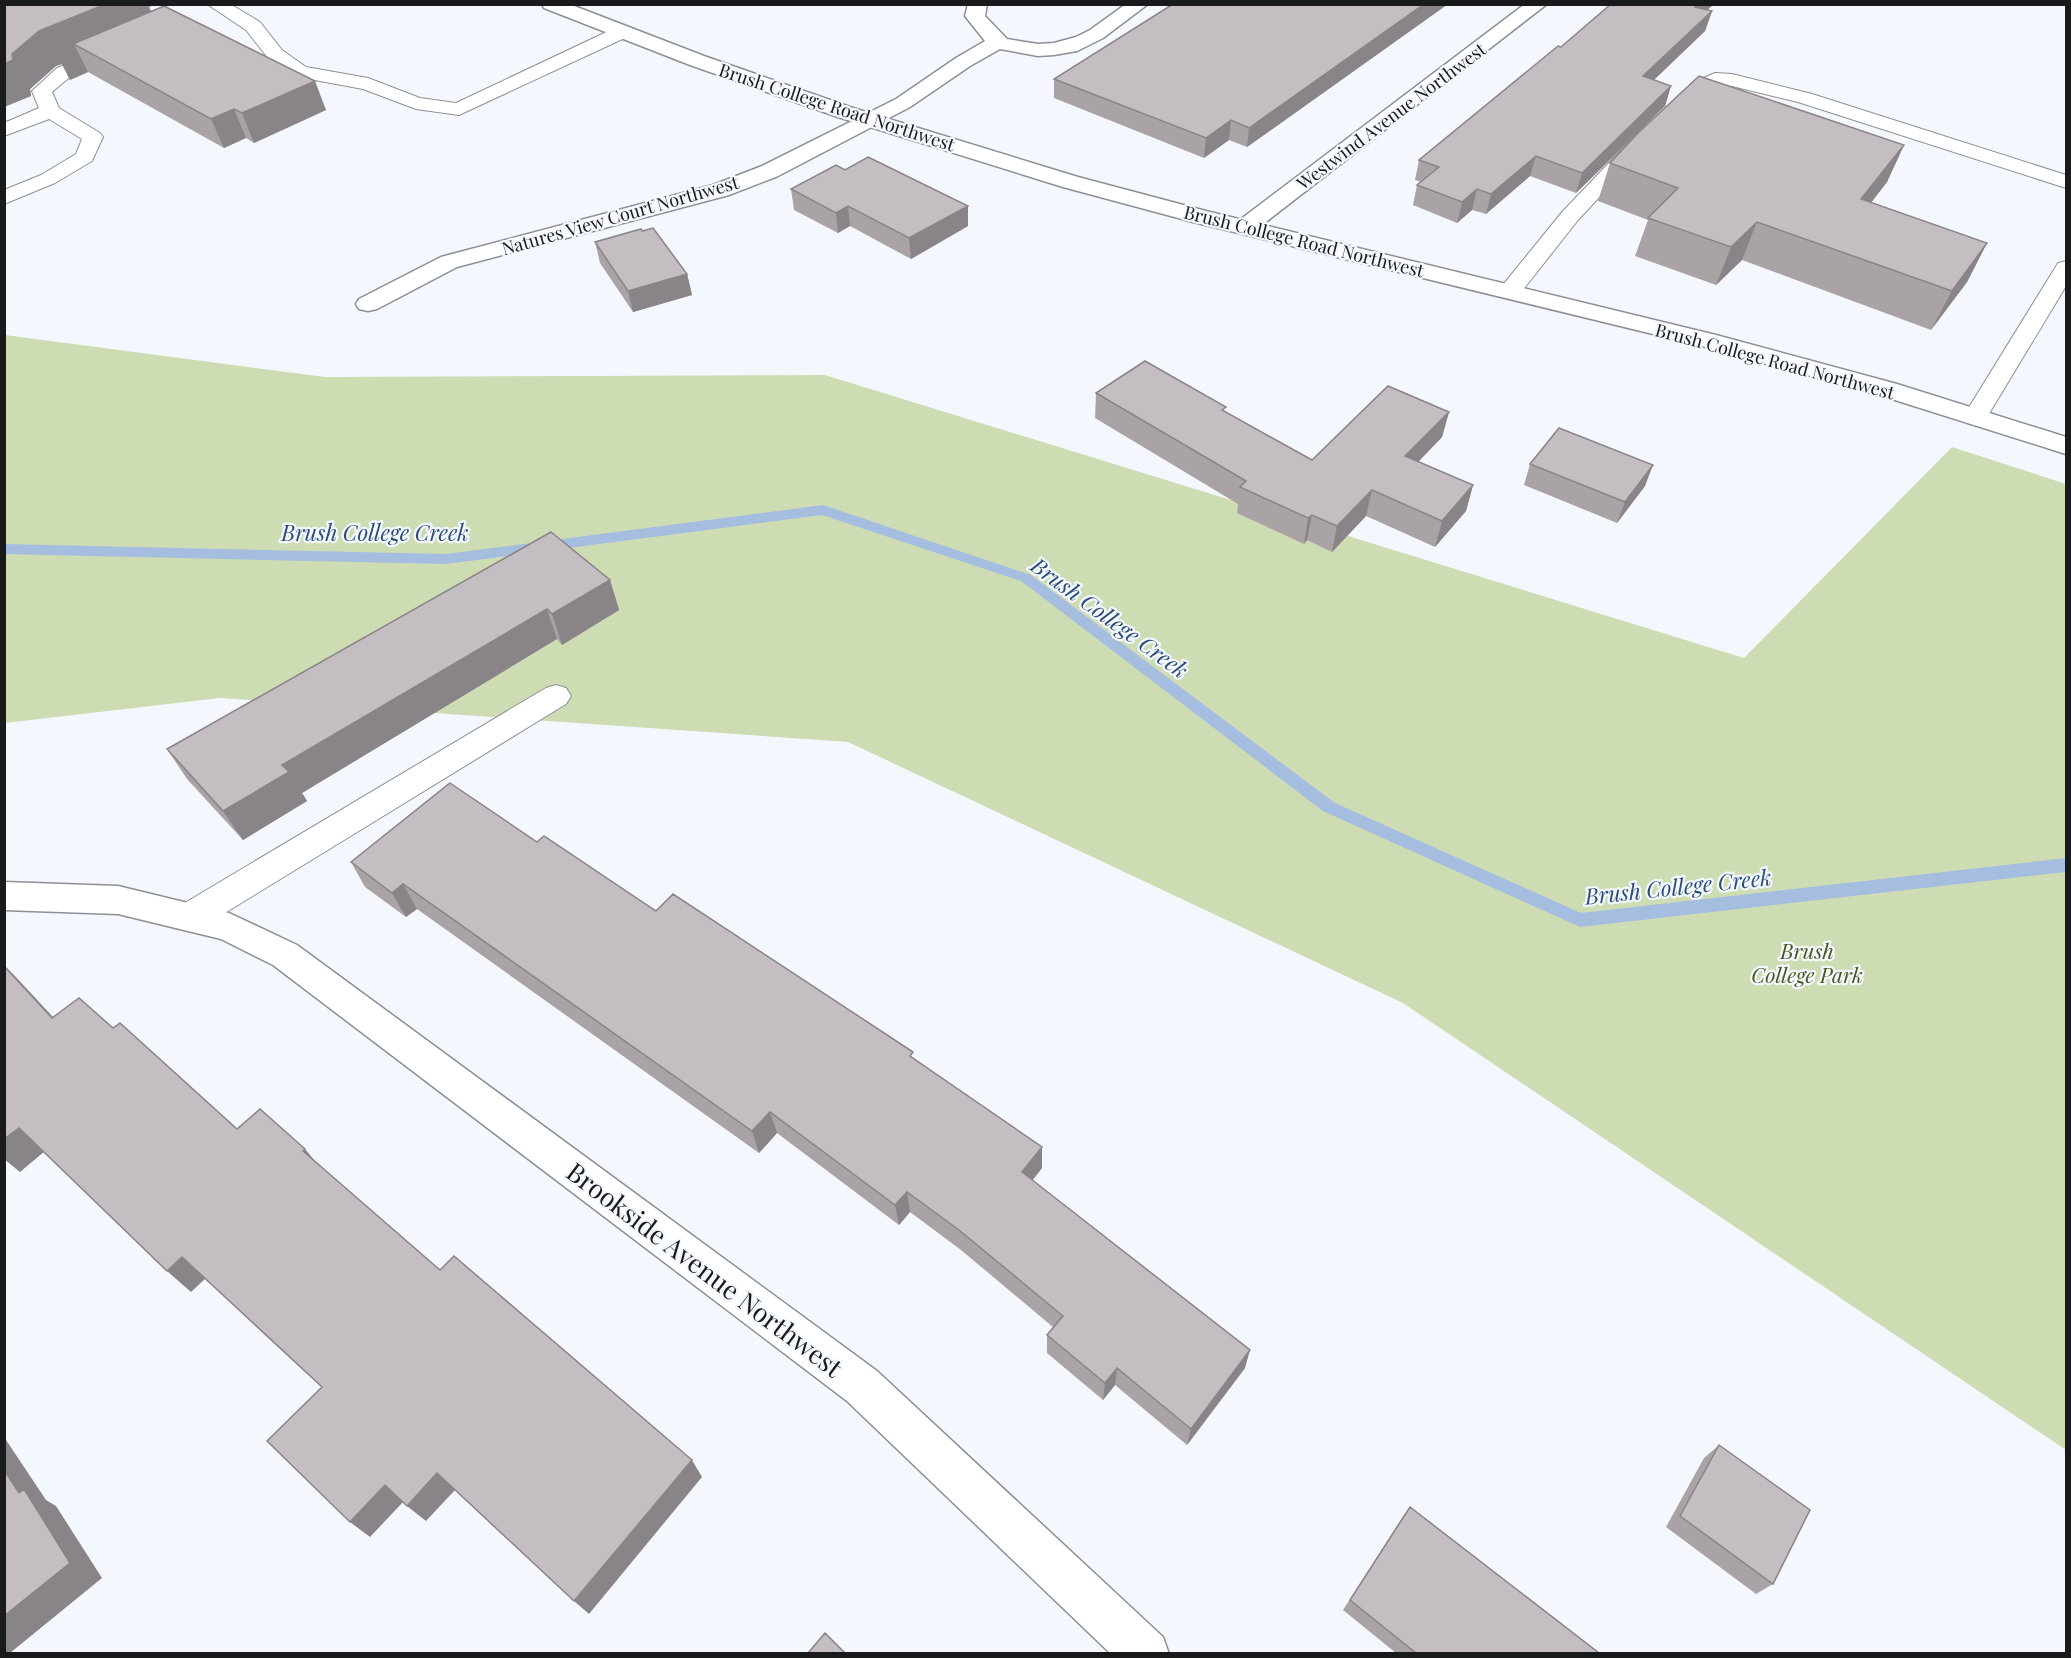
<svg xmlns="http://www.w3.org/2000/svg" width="2071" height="1658" font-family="'Playfair Display',serif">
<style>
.green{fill:#cedcb4}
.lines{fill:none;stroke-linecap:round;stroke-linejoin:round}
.stream{fill:#a5bedf;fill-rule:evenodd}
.lane-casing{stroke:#8c8f95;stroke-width:2}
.street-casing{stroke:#8c8f95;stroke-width:3}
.secondary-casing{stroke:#8c8f95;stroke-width:3}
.lane{fill:#fff;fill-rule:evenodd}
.street{fill:#fff;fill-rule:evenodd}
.secondary{fill:#fff;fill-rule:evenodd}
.wall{fill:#a9a3a6}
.shaded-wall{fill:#898487}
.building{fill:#c4bdc1;stroke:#898487;stroke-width:1.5}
.labels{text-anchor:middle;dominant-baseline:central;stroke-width:4.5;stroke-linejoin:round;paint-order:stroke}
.far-street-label{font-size:18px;fill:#191a1c;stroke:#f4f8fe}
.park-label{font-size:21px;font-style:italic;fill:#48591e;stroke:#f4f8fe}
.water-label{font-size:22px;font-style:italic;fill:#2b4d7a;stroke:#f4f8fe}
.near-street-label{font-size:26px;fill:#191a1c;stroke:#f4f8fe}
</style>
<rect width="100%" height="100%" fill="#f4f8fe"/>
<path class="green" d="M 5,335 L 325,377 L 825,375 L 1744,658 L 1952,447 L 2066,484 L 2066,1450 L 1403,1003 L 848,742 L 220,698 L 5,723 Z"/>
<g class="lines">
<path class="stream" d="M 823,505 L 1031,575 L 1335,803 L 1581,913 L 2066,858 L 2066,872 L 1580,927 L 1323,811 L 1021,581 L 822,515 L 446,564 L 4,554 L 4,544 L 446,554 Z"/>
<g class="lane-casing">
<path id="lane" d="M 207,4 L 230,4 L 260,22 L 282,50 L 306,67 L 368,78 L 420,98 L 456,103 L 615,28 L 629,28 L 631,32 L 629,36 L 459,115 L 416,109 L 363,89 L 293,76 L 268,58 L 246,30 Z
M 105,49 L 112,51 L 114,55 L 112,59 L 71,76 L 52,92 L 59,108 L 100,133 L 103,137 L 92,161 L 55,183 L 4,204 L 4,190 L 41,175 L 76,154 L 82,139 L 49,119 L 4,136 L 4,123 L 39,108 L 32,91 L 57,68 Z
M 1715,73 L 1732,74 L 1812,94 L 2066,175 L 2066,188 L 1798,102 L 1732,86 L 1718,85 L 1708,90 L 1685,111 L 1671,111 L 1668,107 L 1671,103 L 1694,82 Z
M 1637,139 L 1644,141 L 1647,145 L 1644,149 L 1578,220 L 1518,296 L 1510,298 L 1502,296 L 1499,291 L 1502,286 L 1563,211 L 1630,141 Z
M 2066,261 L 2066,286 L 1987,417 L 1984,422 L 1975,425 L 1966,422 L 1963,417 L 2055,268 L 2058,263 Z
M 556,685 L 566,688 L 571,696 L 566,704 L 202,927 L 190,931 L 178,927 L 174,917 L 178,907 L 546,688 Z"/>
</g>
<g class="street-casing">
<path id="street" d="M 968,4 L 987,4 L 985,16 L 1007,39 L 1038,44 L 1054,43 L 1076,37 L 1090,30 L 1126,4 L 1148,4 L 1103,38 L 1077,51 L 1054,55 L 1038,56 L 1000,49 L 970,66 L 910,107 L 778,176 L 729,195 L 457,267 L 377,309 L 368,311 L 359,309 L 356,304 L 359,299 L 441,257 L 713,185 L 762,166 L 896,99 L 956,58 L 985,41 L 965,16 Z
M 1525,4 L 1547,4 L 1253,232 L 1245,234 L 1237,232 L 1234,227 L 1237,222 Z
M 4,882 L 118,886 L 229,913 L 297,945 L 877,1371 L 1163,1637 L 1169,1654 L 1111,1654 L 847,1401 L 273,965 L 221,939 L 118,914 L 4,910 Z"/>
</g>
<g class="secondary-casing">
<path id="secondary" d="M 542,4 L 569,4 L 704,56 L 853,108 L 1078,177 L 1206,211 L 1716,335 L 1897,384 L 2066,437 L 2066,454 L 1879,395 L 1698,345 L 1193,222 L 1063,187 L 838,117 L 690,65 L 544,8 Z"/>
</g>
<use href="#lane" class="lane"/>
<use href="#street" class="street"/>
<use href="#secondary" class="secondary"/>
</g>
<path class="wall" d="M 4,4 L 149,7 L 151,12 L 326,110 L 254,143 L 246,138 L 224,148 L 88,72 L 70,80 L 62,64 L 56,66 L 30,89 L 31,96 L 4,107 Z
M 1448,4 L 1247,147 L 1229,140 L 1204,158 L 1054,98 L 1054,79 Z
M 1611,4 L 1714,4 L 1707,10 L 1712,11 L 1705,31 L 1654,80 L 1671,86 L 1665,106 L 1576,193 L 1530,176 L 1486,214 L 1472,210 L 1457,223 L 1413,205 L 1417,185 L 1421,182 L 1415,180 L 1419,160 L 1561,47 Z
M 1904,145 L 1887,182 L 1871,203 L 1987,243 L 1967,282 L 1931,330 L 1742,260 L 1716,285 L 1635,256 L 1648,220 L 1598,201 L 1610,163 Z
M 845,170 L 968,206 L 968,226 L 911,259 L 850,226 L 838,233 L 794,210 L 791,189 Z
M 595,242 L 687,274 L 692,295 L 633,312 L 600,263 Z
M 1096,393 L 1226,412 L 1312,460 L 1449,412 L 1442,437 L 1418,462 L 1473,485 L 1466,511 L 1435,547 L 1366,516 L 1332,552 L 1307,540 L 1304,544 L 1237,513 L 1238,504 L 1095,418 Z
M 1530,464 L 1645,486 L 1617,523 L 1524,485 Z
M 610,580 L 619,610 L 562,645 L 557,639 L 302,793 L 307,801 L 243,840 L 187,779 L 167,749 Z
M 537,842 L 914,1058 L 1042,1168 L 1032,1181 L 1245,1368 L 1187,1445 L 1115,1385 L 1103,1400 L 1047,1353 L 1047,1335 L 1053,1327 L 961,1250 L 910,1212 L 899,1225 L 777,1133 L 759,1153 L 417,909 L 406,917 L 365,887 L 351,862 Z
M 1719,1445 L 1773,1584 L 1756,1594 L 1666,1527 L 1704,1458 Z
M 1410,1507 L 1599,1653 L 1396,1653 L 1343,1610 L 1402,1518 Z"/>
<path class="shaded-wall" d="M 106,4 L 156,4 L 149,7 L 157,24 L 74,44 L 88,72 L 70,80 L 62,64 L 56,66 L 30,89 L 31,96 L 4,107 L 4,64 L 12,54 L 39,31 Z
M 1424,4 L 1448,4 L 1247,147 L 1249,128 Z
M 1698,4 L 1714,4 L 1689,26 L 1695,7 Z
M 1712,11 L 1705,31 L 1637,96 L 1643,76 Z
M 315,81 L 326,110 L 254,143 L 242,113 Z
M 1671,86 L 1665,106 L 1576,193 L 1582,173 Z
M 234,109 L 246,138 L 224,148 L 211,119 Z
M 1231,120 L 1229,140 L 1204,158 L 1206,138 Z
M 1904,145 L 1887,182 L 1844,237 L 1861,199 Z
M 1536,156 L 1530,176 L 1486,214 L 1491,194 Z
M 1477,189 L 1472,210 L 1457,223 L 1462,202 Z
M 848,206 L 850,226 L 838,233 L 836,213 Z
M 968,206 L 968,226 L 911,259 L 909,238 Z
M 1757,222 L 1742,260 L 1716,285 L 1731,247 Z
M 1987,243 L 1967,282 L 1931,330 L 1952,291 Z
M 687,274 L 692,295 L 633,312 L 628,291 Z
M 1449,412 L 1442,437 L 1399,482 L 1405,456 Z
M 1653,465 L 1645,486 L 1617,523 L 1625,502 Z
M 1473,485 L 1466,511 L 1435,547 L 1442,521 Z
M 1372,490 L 1366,516 L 1332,552 L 1337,526 Z
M 1312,515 L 1307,540 L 1304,544 L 1308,518 Z
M 610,580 L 619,610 L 562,645 L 552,614 Z
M 547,609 L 557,639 L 302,793 L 307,801 L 243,840 L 223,811 L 282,765 Z
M 403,884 L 417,909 L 406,917 L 392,893 Z
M 4,965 L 15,976 L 77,1043 L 52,1018 Z
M 770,1112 L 777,1133 L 759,1153 L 752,1131 Z
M 19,1128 L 45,1151 L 20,1172 L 4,1159 L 4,1139 Z
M 1042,1147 L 1042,1168 L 1022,1193 L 1022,1172 Z
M 305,1149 L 324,1172 L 303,1151 Z
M 907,1192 L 910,1212 L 899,1225 L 895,1205 Z
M 182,1257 L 206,1278 L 191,1292 L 167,1271 Z
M 1250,1350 L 1245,1368 L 1187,1445 L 1191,1429 Z
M 1117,1368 L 1115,1385 L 1103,1400 L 1105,1383 Z
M 4,1437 L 46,1500 L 56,1506 L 102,1578 L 10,1653 L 4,1653 L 4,1616 L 19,1493 L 4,1470 Z
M 692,1460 L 702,1477 L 589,1614 L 574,1601 Z
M 437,1473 L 455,1490 L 426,1521 L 407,1506 Z
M 385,1485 L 404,1501 L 370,1537 L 350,1522 Z"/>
<path class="building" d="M 4,4 L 106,4 L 39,31 L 12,54 L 13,60 L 4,64 Z
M 1173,4 L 1424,4 L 1249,128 L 1231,120 L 1206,138 L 1054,79 Z
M 1611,4 L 1698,4 L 1695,7 L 1712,11 L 1643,76 L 1671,86 L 1582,173 L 1536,156 L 1491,194 L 1477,189 L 1462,202 L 1417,185 L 1439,167 L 1419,160 L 1558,46 L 1561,47 Z
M 164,6 L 315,81 L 242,113 L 234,109 L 211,119 L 74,44 L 56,51 Z
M 1699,76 L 1904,145 L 1861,199 L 1987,243 L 1952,291 L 1757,222 L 1731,247 L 1648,218 L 1678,188 L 1610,163 L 1637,134 Z
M 868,157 L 968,206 L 909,238 L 848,206 L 836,213 L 791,189 L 836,165 L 845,170 Z
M 653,228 L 687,274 L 628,291 L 595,242 L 641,229 L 642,231 Z
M 1145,361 L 1226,407 L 1222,410 L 1312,460 L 1388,386 L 1449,412 L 1405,456 L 1473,485 L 1442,521 L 1372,490 L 1337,526 L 1312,515 L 1308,518 L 1240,487 L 1246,481 L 1096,393 Z
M 1559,428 L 1653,465 L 1625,502 L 1530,464 Z
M 551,532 L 610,580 L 552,614 L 547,609 L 282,765 L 289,772 L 223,811 L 167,749 Z
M 450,783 L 537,842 L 544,836 L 656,911 L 673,894 L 913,1052 L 910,1056 L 1042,1147 L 1022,1172 L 1250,1350 L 1191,1429 L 1117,1368 L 1105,1383 L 1047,1335 L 1063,1316 L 959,1230 L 907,1192 L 895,1205 L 770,1112 L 752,1131 L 403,884 L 392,893 L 351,862 Z
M 4,966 L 52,1018 L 79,998 L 113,1028 L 120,1023 L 237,1129 L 260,1109 L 305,1149 L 303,1151 L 440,1270 L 454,1256 L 692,1460 L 574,1601 L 437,1473 L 407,1506 L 385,1485 L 350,1522 L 267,1441 L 322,1387 L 182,1257 L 167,1271 L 19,1128 L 4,1139 Z
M 1719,1445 L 1810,1510 L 1773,1584 L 1680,1516 Z
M 4,1470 L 19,1493 L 24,1489 L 70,1563 L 4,1616 Z
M 1410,1507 L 1599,1653 L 1416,1653 L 1350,1600 Z
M 825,1633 L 845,1653 L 808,1653 Z"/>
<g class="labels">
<g class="far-street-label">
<text transform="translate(837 107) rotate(18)">Brush College Road Northwest</text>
<text transform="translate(1391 116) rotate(-37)">Westwind Avenue Northwest</text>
<text transform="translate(620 215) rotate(-16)">Natures View Court Northwest</text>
<text transform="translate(1304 241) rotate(14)">Brush College Road Northwest</text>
<text transform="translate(1775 361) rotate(15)">Brush College Road Northwest</text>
</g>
<g class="park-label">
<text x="1807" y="950">Brush<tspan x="1807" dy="24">College Park</tspan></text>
</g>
<g class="water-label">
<text x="375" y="532">Brush College Creek</text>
<text transform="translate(1110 617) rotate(36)">Brush College Creek</text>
<text transform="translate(1678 886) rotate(-6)">Brush College Creek</text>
</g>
<g class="near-street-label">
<text transform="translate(705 1269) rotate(37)">Brookside Avenue Northwest</text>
</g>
</g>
<rect width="2071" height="1658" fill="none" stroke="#191a1c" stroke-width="12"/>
</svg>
